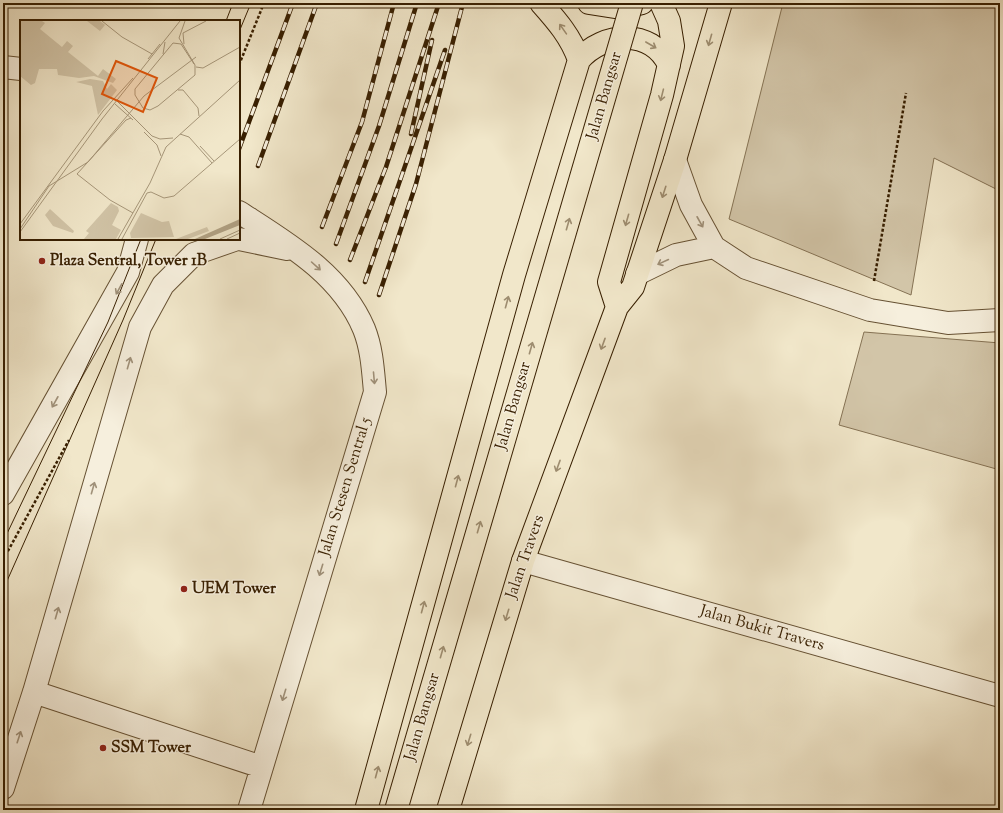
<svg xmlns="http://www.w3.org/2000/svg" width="1003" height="813" font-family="'Sorts Mill Goudy',serif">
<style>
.green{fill:#d2c5a8;stroke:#857254}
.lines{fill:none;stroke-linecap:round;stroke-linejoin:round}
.minor-casing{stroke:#665133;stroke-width:24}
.major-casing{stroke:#381f01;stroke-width:24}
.path{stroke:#381f01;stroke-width:2.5;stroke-dasharray:3 2;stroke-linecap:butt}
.minor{stroke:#f6efdd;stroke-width:22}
.major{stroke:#f1e7ca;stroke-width:22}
.tram{stroke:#381f01;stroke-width:1}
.rail-casing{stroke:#381f01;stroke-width:4.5}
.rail{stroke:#f6efdd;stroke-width:3;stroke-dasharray:9;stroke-linecap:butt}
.major-bridge-casing{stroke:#381f01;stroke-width:24;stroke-linecap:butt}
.major-bridge{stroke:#f1e7ca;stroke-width:22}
.oneway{stroke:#9e8d70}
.oneway2{stroke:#a0917a}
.poi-dot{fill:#8f2418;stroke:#f6efdd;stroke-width:1.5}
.labels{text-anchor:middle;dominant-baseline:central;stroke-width:3;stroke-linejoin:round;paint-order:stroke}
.street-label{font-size:16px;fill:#381f01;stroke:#f6efdd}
.poi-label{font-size:16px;font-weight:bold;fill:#381f01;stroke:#f6efdd;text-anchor:start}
.inset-road{fill:none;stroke:#a7977a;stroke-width:1}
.view{fill:#df560b;fill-opacity:0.15;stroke:#df560b;stroke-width:2}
.inset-edge{fill:none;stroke:#381f01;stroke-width:2}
</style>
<rect width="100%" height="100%" fill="#f1e7ca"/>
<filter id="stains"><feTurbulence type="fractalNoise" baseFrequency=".005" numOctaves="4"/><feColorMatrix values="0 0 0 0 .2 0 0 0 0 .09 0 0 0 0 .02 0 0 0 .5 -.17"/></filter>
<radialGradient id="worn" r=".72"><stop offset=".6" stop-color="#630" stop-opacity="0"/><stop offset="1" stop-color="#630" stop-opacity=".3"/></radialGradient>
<path class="green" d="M 783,3 L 1000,3 L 1000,191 L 934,158 L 911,295 L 729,219 Z
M 864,332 L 1000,343 L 1000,470 L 839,425 Z"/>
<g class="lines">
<g class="minor-casing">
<path id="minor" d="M 3,67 L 21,69
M 675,160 L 691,205 L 714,247 L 746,268 L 870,310 L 948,323 L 1000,320
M 239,212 C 287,243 341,274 364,329 C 372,349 373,371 375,392 L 249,810
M 239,239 L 287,249
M 637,274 L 676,255 L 714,247
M 3,494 L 128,272 L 137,239
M 523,561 L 1000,696
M 34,692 L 262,767
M 3,788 L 34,692 L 140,327 L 163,285 L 194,254 L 237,239"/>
</g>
<g class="major-casing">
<path id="major" d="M 541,3 C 557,21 571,37 579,60
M 589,3 L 621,8 L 642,3
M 617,307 L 609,282 L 662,95 L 673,46 L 669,21 L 661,3
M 366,810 L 514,275 L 579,60 C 603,32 651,28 669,65
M 448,810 L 523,561 L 617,307 L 633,287 L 675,160 L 721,3"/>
</g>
<path class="path" d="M 239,65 L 264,3
M 874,281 L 906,93
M 3,560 L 69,440"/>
<use href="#minor" class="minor"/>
<use href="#major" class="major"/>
<path class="tram" d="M 226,21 L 233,3
M 239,32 L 251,3
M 3,542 L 108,322 L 141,239
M 3,590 L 123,320 L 156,239"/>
<g class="rail-casing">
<path id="rail" d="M 411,134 L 432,40
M 239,149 L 293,3
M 258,166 L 317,3
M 322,227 L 362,122 L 394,3
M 336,244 L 379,126 L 417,3
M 350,260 L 386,167 L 439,3
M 365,282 L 445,50
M 379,295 L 416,184 L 463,3"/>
</g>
<use href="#rail" class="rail"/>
<g class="major-bridge-casing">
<path id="major-bridge" d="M 396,810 L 632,3"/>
</g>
<use href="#major-bridge" class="major-bridge"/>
</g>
<defs><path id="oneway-shaft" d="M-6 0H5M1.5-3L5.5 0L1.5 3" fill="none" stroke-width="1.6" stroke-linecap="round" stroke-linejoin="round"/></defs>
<g class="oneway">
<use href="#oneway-shaft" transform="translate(563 29) rotate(-125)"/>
<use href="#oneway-shaft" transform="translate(710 40) rotate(106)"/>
<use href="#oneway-shaft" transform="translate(651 45) rotate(30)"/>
<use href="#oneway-shaft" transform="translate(662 95) rotate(104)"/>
<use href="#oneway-shaft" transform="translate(664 192) rotate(108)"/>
<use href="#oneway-shaft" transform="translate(627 220) rotate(106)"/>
<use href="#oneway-shaft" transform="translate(568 224) rotate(-74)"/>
<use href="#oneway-shaft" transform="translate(507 302) rotate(-75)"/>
<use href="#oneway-shaft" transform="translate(603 344) rotate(110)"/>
<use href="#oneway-shaft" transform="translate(531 348) rotate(-74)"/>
<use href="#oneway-shaft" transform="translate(558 466) rotate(110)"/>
<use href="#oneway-shaft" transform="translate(457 481) rotate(-75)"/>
<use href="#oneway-shaft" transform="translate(479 527) rotate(-74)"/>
<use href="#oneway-shaft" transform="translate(423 607) rotate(-75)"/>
<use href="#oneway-shaft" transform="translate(507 615) rotate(107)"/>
<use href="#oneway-shaft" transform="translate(442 652) rotate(-74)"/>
<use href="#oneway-shaft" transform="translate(469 740) rotate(107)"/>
<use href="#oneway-shaft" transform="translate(377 772) rotate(-75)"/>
</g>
<g class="oneway2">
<use href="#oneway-shaft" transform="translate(700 222) rotate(61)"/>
<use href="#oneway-shaft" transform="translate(663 262) rotate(155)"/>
<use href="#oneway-shaft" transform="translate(316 266) rotate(42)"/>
<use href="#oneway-shaft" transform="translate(119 289) rotate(119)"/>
<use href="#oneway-shaft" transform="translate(129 363) rotate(-74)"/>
<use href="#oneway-shaft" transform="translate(374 378) rotate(85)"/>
<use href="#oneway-shaft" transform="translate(55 402) rotate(119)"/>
<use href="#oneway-shaft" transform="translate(93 488) rotate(-74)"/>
<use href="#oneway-shaft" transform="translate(321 570) rotate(107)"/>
<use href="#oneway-shaft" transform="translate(57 613) rotate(-74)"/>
<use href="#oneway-shaft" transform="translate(284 695) rotate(107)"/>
<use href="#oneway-shaft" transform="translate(19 737) rotate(-72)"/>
</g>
<g class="poi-dot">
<circle cx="42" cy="261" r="4"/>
<circle cx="184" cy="589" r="4"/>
<circle cx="103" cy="748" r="4"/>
</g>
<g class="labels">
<g class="street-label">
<text transform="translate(605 96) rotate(-74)">Jalan Bangsar</text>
<text transform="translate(514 406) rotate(-74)">Jalan Bangsar</text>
<text transform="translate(346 487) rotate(-73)">Jalan Stesen Sentral 5</text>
<text transform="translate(526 557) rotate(-71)">Jalan Travers</text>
<text transform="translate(762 629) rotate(16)">Jalan Bukit Travers</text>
<text transform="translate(423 717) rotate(-74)">Jalan Bangsar</text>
</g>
<g class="poi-label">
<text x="50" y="261">Plaza Sentral, Tower 1B</text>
<text x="192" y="589">UEM Tower</text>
<text x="111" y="748">SSM Tower</text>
</g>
</g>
<g transform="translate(20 20)">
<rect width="220" height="220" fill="#f1e7ca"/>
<path d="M 0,1 L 22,1 L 25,3 L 20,9 L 42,27 L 47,21 L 53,26 L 48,32 L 78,56 L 83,49 L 96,59 L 93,63 L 74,56 L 59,58 L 38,55 L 37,49 L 19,49 L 15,63 L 11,65 L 0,56 ZM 67,1 L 80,1 L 85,5 L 80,11 ZM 70,59 L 83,61 L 87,69 L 91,64 L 97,70 L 78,95 L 72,66 L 56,62 ZM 91,183 L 98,187 L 99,191 L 92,205 L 101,210 L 96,219 L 64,219 L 69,213 L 66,211 ZM 30,189 L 54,211 L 53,213 L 33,206 L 25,195 ZM 121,193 L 142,202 L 149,201 L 154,217 L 111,218 L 110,213 ZM 187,207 L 189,211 L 168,219 L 156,219 Z" fill="#d2c5a8"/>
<path d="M 220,199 L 220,205 L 185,219 L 175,219 Z" fill="#b2a386"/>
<path class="inset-road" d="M 82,1 L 102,17 L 132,34M 165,1 L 159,18 L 175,45 L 175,55 L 138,86 L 130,90 L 123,88 L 115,75 L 115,69 L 153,23 L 161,24 L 174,44M 164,24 L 163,13 L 186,1M 143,34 L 145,22M 128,39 L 140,24M 176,47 L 183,48 L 220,27M 158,70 L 163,70 L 178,88 L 179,96M 96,80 L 132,116 L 140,119 L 153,118M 95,84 L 113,100M 111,98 L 106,100 L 57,154 L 90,180 L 113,193M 124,112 L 137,125 L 141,136M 160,114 L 169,117 L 192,143M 180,126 L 194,141M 131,172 L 144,178 L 154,176 L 220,119M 0,204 L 83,91 L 113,58M 0,209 L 29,166 L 68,142 L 124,76 L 176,37M 0,212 L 82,99 L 160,1M 98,219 L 130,163 L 146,127 L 220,60M 102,219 L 127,173 L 131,172M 200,219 L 220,210M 207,219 L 220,213"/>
<path class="view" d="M 96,41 L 137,58 L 123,92 L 82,74 Z"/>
<rect width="220" height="220" class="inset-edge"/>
</g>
<rect width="1003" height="813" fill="none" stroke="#f1e7ca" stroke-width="16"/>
<rect x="4" y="4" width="995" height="805" fill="none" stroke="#381f01" stroke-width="2"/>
<rect x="8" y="8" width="987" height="797" fill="none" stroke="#381f01"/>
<rect width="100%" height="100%" filter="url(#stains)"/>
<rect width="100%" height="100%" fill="url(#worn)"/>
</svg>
